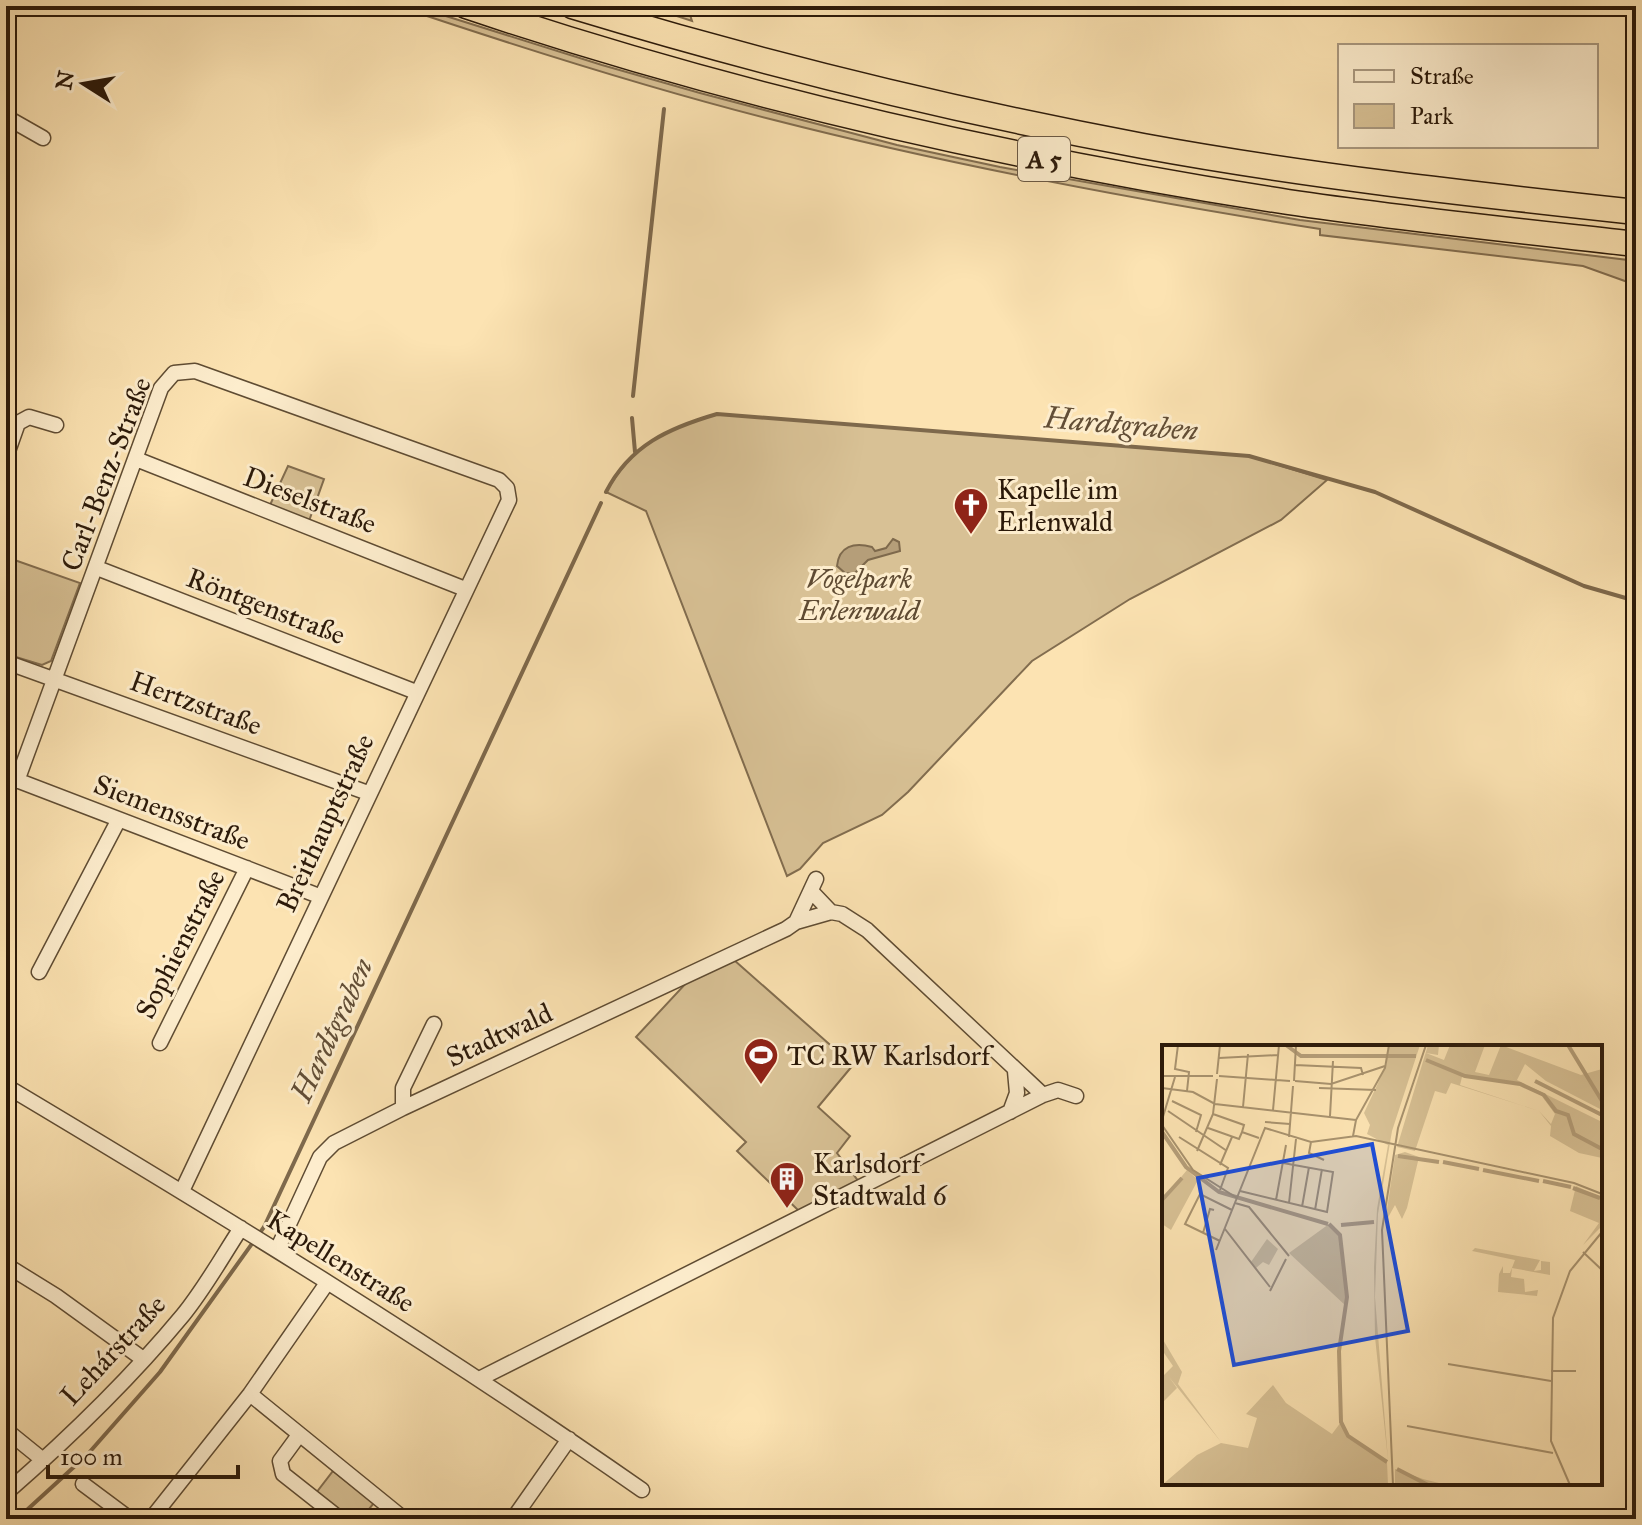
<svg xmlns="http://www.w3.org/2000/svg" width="1642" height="1525" font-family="'IM FELL Great Primer',serif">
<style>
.green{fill:#d8c195;stroke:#826d4f;stroke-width:2}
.water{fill:#b59e79;stroke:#7e694c;stroke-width:2}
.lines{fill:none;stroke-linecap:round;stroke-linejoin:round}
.stream{stroke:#7e694c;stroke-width:4}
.street-casing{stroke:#5f4c33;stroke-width:17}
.highway-casing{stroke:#2b1909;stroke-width:27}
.street{stroke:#fdedcd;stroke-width:14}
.highway{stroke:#fce3b2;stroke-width:24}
.labels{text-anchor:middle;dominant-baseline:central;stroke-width:6;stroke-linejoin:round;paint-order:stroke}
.shield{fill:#fdedcd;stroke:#6a5944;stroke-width:2}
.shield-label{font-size:26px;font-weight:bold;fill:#2b1909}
.street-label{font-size:28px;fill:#2b1909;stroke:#fdedcd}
.poi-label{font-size:28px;fill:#2b1909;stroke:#fdedcd;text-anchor:start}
.park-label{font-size:28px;font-style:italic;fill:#5f4b33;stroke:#fdedcd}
.water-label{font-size:30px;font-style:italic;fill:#624e36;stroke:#fdedcd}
.inset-river{fill:none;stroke:#b59e79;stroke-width:4}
.inset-road{fill:none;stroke:#a8926e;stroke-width:2}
.view{fill:#1d4ed8;fill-opacity:0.15;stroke:#1d4ed8;stroke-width:4}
.inset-edge{fill:none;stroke:#2b1909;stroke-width:4}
</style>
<rect width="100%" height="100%" fill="#fce3b2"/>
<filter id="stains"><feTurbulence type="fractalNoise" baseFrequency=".0025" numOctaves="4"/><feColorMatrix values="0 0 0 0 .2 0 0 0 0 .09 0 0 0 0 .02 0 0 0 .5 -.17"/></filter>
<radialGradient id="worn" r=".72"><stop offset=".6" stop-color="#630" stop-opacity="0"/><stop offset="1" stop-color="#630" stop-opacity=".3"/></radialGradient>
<path class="green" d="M 397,6 L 414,6 L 602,65 L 700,93 L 897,145 L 1000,167 L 1300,220 L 1636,261 L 1636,285 L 1583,266 L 1320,235 L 1320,229 C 1136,200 954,166 774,120 C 647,88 522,48 397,6 Z
M 646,6 L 687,6 L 692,21 Z
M 717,414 L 1249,456 L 1327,480 L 1281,520 L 1130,599 L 1032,661 L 908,792 L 882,815 L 823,843 L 800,869 L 787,876 L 646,511 L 606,492 C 633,444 666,429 717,414 Z
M 288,466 L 324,479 L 309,521 L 270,505 Z
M 6,557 L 80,583 L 51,661 L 42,665 L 6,654 Z
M 734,960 L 853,1065 L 818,1107 L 850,1136 L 837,1153 L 859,1182 L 800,1212 L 737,1151 L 746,1142 L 636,1037 L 688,981 Z
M 333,1471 L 374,1503 L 361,1519 L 349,1519 L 316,1493 Z"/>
<path class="water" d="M 893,539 L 899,542 L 900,551 L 868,560 L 854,574 L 845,573 L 837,566 C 839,546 854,542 872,547 L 875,551 L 886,548 Z"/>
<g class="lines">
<path class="stream" d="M 661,6 L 662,7
M 633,396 L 664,109
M 632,418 L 635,452
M 606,492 C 630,445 669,428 717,414 L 1249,456 L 1375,492 L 1584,586 L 1636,601
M 17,1519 L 87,1455 L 160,1372 L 264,1227 L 601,503"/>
<g class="street-casing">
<path id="street" d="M 6,117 L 43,138
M 6,457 L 18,423 L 29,417 L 56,425
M 136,459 L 465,589
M 97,568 L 416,692
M 6,662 L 368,793
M 6,776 L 319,896
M 17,781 L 161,388 L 174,373 L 195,371 L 499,480 L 507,488 L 509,500 L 182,1191
M 831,912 L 842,914 L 867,930 L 1043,1095 L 1058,1090 L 1076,1096
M 796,922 L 831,912 L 811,891
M 39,972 L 118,821
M 160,1043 L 247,868
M 6,1086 C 222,1215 436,1346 642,1490
M 403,1108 L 403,1088 L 434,1024
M 1010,1112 L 1017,1093 L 1015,1071
M 277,1250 L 320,1157 L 334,1143 L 403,1108 L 786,929 L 796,922 L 816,879
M 6,1265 L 56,1296 L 143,1359
M 479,1379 L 1043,1095
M 250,1394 L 404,1519
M 6,1430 L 43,1460
M 299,1435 L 280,1461 L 283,1474 L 340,1519
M 83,1484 L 130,1519
M 6,1493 C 69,1438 130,1379 183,1315 C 205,1288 222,1257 241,1228
M 151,1519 L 250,1394 L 327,1283
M 513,1519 L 569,1439"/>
</g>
<g class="highway-casing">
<path id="highway" d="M 466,6 C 733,96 1010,159 1288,202 C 1403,219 1520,231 1636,244
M 572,6 C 760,63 950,110 1143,146 C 1306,176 1471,194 1636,212"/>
</g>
<use href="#street" class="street"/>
<use href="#highway" class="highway"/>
</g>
<defs>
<g id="church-pin" transform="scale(1.8)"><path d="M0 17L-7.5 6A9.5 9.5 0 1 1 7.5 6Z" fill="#8f2418" stroke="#fdedcd"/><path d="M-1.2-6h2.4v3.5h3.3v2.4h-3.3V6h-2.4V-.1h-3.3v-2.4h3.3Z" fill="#fff"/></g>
<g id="stadium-pin" transform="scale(1.8)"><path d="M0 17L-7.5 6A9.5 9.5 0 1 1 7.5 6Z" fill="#8f2418" stroke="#fdedcd"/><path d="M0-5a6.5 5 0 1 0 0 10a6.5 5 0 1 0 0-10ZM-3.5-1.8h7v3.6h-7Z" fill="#fff"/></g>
<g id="building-pin" transform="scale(1.8)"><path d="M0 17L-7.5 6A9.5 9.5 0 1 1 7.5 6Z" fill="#8f2418" stroke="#fdedcd"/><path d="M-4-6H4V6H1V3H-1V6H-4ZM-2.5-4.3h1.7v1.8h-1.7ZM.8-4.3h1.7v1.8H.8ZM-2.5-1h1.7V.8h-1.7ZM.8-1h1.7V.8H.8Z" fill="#fff"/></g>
</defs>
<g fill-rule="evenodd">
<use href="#church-pin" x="971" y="505"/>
<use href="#stadium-pin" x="761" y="1055"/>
<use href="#building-pin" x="787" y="1179"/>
</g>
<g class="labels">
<rect class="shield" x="1018" y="137" width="52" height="44" rx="6"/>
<g class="shield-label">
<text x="1044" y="159">A 5</text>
</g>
<g class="street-label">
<text transform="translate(106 474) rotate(-69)">Carl-Benz-Straße</text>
<text transform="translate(310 500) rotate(21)">Dieselstraße</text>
<text transform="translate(266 606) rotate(21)">Röntgenstraße</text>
<text transform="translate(196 703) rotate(20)">Hertzstraße</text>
<text transform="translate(172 812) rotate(21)">Siemensstraße</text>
<text transform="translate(325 823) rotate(-65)">Breithauptstraße</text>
<text transform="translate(180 944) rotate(-63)">Sophienstraße</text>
<text transform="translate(499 1035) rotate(-25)">Stadtwald</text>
<text transform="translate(341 1261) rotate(32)">Kapellenstraße</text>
<text transform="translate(113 1350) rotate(-47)">Lehárstraße</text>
</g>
<g class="poi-label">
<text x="997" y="489">Kapelle im<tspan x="997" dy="32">Erlenwald</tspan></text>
<text x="787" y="1055">TC RW Karlsdorf</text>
<text x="813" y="1163">Karlsdorf<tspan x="813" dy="32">Stadtwald 6</tspan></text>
</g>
<g class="park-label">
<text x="859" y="578">Vogelpark<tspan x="859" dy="32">Erlenwald</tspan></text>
</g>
<g class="water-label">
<text transform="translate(1121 424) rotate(5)">Hardtgraben</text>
<text transform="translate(332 1030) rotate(-65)">Hardtgraben</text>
</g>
</g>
<g transform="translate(1162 1045)">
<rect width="440" height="440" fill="#fce3b2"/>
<path d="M 227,0 L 258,0 L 230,86 L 216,169 L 213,252 L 226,415 L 213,292 L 212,222 L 215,164 L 226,100 L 205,89 L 208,80 L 202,68 L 224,21 ZM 266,0 L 277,0 L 276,10 L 264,8 L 282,15 L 288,0 L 323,0 L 313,27 L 327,30 L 339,0 L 419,30 L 440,24 L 440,65 L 384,36 L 363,19 L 355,35 L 440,77 L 440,113 L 417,108 L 388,91 L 389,81 L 377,66 L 289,38 L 284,49 L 273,46 L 253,106 L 235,102 ZM 300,32 L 358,40 L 379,50 L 393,69 L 389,79 L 377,66 L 298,40 ZM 243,107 L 257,112 L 245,163 L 240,174 L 233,160 L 223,178 L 233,110 ZM 25,125 L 36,135 L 9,185 L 0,179 L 0,155 ZM 414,141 L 440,153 L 440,181 L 421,200 L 437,178 L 408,166 ZM 167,179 L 178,190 L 184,261 L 127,208 ZM 105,194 L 116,204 L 107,220 L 101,217 L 94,223 L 89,217 ZM 313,203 L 378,215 L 372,226 L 379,225 L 379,216 L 388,217 L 388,230 L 350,223 L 349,232 L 362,234 L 363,247 L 376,245 L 375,251 L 336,247 L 337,229 L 341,221 L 341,228 L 348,228 L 353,215 L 310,206 ZM 0,293 L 20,327 L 16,339 L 59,397 L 7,332 L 15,343 L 0,358 L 0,332 L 11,321 L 0,305 ZM 111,340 L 124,358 L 170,389 L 179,377 L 186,391 L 225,417 L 226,440 L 0,440 L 35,410 L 59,398 L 86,403 L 95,373 L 84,369 ZM 233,424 L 261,434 L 285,440 L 233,440 Z" fill="#d8c195" fill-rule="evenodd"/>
<path class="inset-river" d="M 124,0 L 139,11 L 254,11M 406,0 L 440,56M 264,15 L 303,31 L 358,39 L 382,50 L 394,66 L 406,70 L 412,89 L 440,104M 373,36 L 440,70M 0,87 L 24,122 L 57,147 L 166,179M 236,111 L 277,117M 281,117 L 317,124M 321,125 L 377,136M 381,136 L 409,142M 411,143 L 438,153M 0,155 L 20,133M 167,179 L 178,190 L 185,252 L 177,306 L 179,377 L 186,391 L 225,417M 179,180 L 212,177M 235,424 L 266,440"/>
<path class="inset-road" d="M 16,0 L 13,24 L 27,27 L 25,46M 157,0 L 216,0M 57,13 L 116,10M 133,20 L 199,23 L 201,30M 55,29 L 58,0M 0,31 L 51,31M 57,31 L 128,36M 132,36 L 134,0M 133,36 L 169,39 L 223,21M 0,43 L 31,47 L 53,59 L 194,75M 157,43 L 214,45M 10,56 L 39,70 L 34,87M 81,62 L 86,9M 111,65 L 117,0M 6,66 L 65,106M 51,69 L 82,80 L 80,87M 168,71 L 171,16M 0,75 L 13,32M 103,77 L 128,79M 0,80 L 31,125 L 75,153M 46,83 L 77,94 L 80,87 L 97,93M 191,91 L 194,75 L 223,23 L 227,0M 17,92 L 66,123 L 58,145M 127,92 L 131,41M 149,97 L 147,108 L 162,115M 35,106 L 51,69 L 55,34M 58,120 L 70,92M 78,146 L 165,167 L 171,127 L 121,118M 114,155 L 124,100M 73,158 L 87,162 L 127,211M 127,158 L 134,94M 140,162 L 147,122M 153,165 L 160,124M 63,184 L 108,242M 41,188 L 48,164 L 52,165M 58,196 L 23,179 L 38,149 L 70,165M 54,205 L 103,83 L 149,97 L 194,91 L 412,138 L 440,149M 421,207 L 440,225M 108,246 L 124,214M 286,319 L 389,336M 389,326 L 414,326M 245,381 L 391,408M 231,440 L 220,185 L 236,83 L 264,0M 408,440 L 389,396 L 391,273 L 408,226 L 440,187"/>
<path class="view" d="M 210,99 L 246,286 L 72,320 L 36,133 Z"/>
<rect width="440" height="440" class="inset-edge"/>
</g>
<rect width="1642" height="1525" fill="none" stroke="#fce3b2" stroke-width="32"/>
<rect x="8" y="8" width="1626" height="1509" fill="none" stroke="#2b1909" stroke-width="4"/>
<rect x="16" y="16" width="1610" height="1493" fill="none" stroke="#2b1909" stroke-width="2"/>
<rect x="1338" y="44" width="260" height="104" fill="#fdedcd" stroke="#a9987f" stroke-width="2"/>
<rect x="1354" y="70" width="40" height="12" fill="#fdedcd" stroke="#a9987f" stroke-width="2"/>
<text x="1410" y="84" font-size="24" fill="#2b1909">Straße</text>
<rect x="1354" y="104" width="40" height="24" fill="#d8c195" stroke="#a9987f" stroke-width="2"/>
<text x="1410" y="124" font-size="24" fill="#2b1909">Park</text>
<g transform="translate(84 84) rotate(281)" stroke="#fdedcd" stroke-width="6" paint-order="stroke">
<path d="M0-6L14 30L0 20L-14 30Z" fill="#2b1909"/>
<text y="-12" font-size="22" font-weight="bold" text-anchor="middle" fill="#2b1909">N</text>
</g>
<path d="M48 1465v12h190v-12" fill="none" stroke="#2b1909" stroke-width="4"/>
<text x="60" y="1465" font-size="24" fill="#2b1909" stroke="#fdedcd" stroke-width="6" paint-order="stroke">100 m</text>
<rect width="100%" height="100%" filter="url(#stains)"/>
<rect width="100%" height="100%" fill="url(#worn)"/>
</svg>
